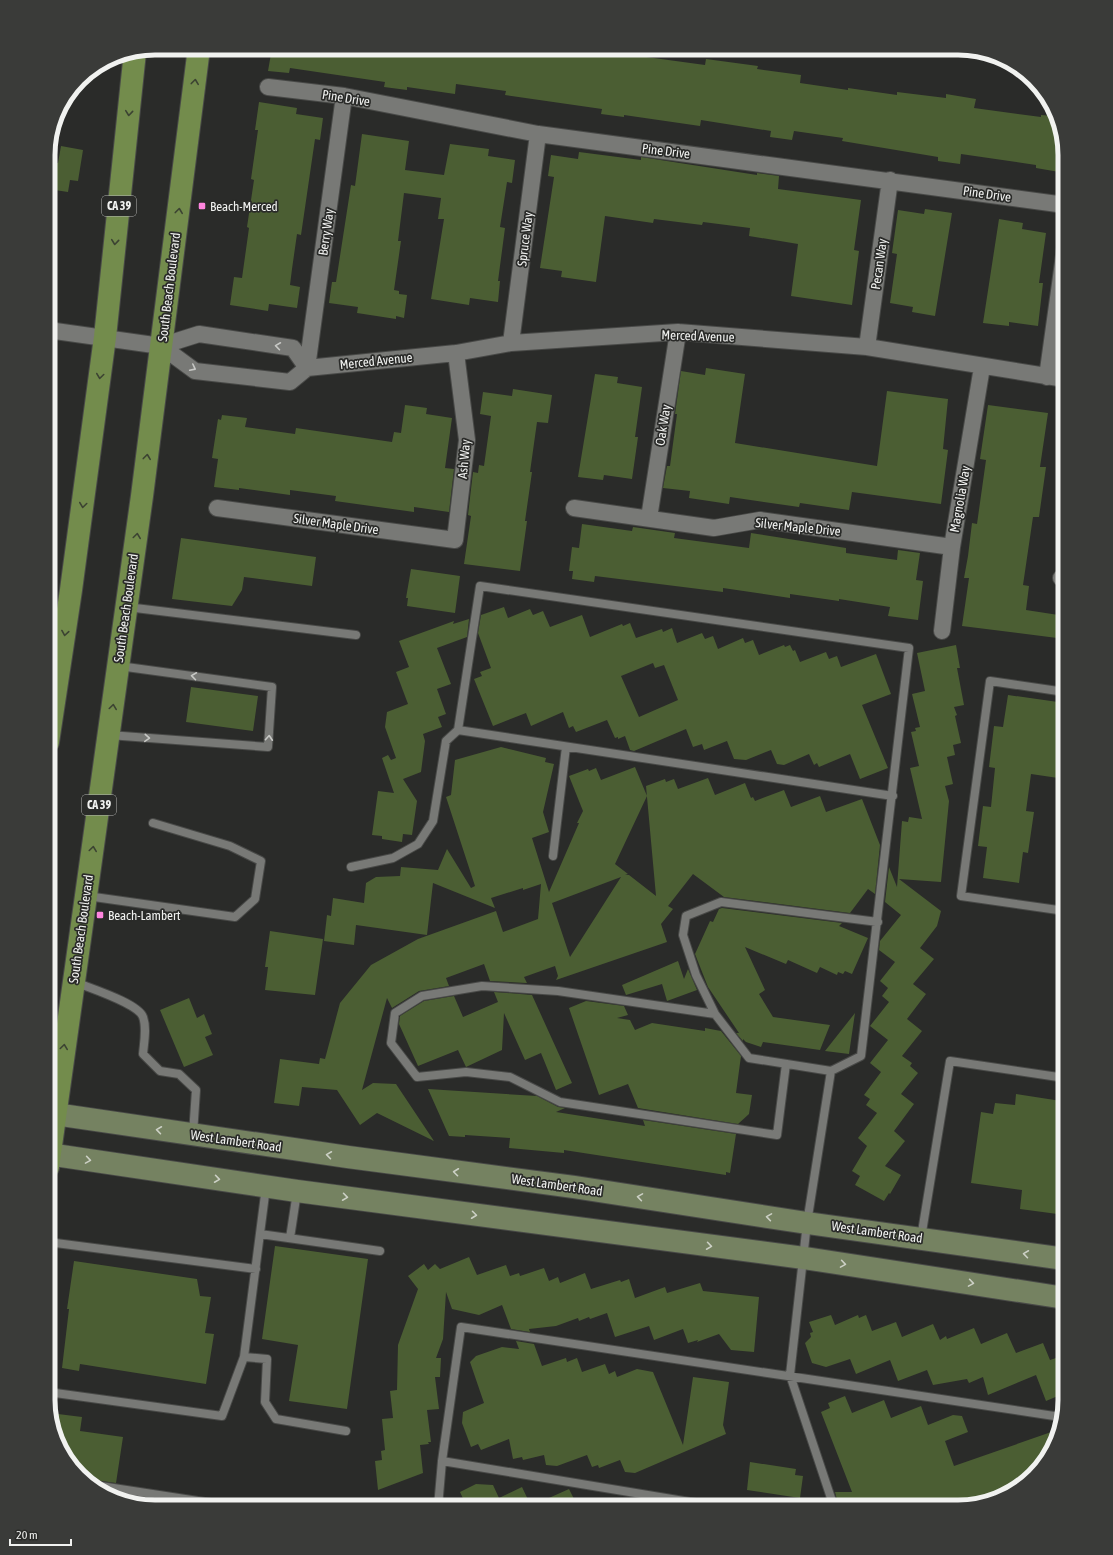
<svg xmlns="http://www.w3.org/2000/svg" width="1113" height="1555" font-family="'Asap Condensed',sans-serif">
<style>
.building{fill:#4b5e33;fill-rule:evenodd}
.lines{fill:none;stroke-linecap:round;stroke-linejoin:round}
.lane-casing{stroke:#484947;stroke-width:10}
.street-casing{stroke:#484947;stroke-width:18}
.secondary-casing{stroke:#484947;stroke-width:24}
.primary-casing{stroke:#484947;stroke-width:24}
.lane{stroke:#787976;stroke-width:8}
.street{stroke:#787976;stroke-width:16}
.secondary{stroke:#758261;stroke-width:22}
.primary{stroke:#738c4c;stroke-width:22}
.oneway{stroke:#3c4332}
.oneway2{stroke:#c7c8c5}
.oneway3{stroke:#ccd0c5}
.poi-dot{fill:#ff85de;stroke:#2a2b29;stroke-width:1.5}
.labels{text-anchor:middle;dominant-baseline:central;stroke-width:3.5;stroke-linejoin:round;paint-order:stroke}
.shield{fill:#2a2b29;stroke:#b5b6b4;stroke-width:1}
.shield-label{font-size:12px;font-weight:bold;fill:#f1f2f0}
.street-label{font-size:13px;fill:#f1f2f0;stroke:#2a2b29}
.poi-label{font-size:13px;fill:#f1f2f0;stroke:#2a2b29;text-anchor:start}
.rim{fill:none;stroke:#f1f2f0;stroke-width:5}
</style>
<rect width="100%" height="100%" fill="#2a2b29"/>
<path class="building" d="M 272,48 L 586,48 L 610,52 L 611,48 L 640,52 L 639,56 L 705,65 L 706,59 L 758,66 L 757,69 L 801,75 L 800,83 L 848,90 L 848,88 L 897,95 L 897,92 L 946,98 L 946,94 L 976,99 L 974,108 L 1041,117 L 1041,115 L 1055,116 L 1065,155 L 1065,173 L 1036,168 L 1036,165 L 961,154 L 960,164 L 938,161 L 938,157 L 842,141 L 843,138 L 794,131 L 792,140 L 770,137 L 771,131 L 701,120 L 700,126 L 624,115 L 624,117 L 601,114 L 602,109 L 505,95 L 506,91 L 456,84 L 455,94 L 407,87 L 407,90 L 384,87 L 385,82 L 290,68 L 289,73 L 268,71 Z
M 259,102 L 297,108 L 296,114 L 323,118 L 320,140 L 315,139 L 301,235 L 297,234 L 292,269 L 290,285 L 300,287 L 297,308 L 269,304 L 268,311 L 230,305 L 234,277 L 242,278 L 249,228 L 247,227 L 254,180 L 251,179 L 258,130 L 255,130 Z
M 362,134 L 409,141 L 405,170 L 444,175 L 450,144 L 489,149 L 488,156 L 515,160 L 512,183 L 507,182 L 500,227 L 505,228 L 498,281 L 500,281 L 498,302 L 470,298 L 469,305 L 431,299 L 444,219 L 438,219 L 441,198 L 404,193 L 398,241 L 401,241 L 394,290 L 399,291 L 399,294 L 407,295 L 404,318 L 396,316 L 396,319 L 357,313 L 358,307 L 329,303 L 332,282 L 336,282 L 351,185 L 355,186 Z
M 61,146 L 83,150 L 78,181 L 70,180 L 68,192 L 48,189 L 48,161 L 58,163 Z
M 579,152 L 641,160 L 641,157 L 757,175 L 757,173 L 779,176 L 778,189 L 861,200 L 854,250 L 859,251 L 852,305 L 791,296 L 798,244 L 749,236 L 750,228 L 703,222 L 702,225 L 654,219 L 653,223 L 605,216 L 596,282 L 561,277 L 562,271 L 540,268 L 554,177 L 548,176 L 551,155 L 578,159 Z
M 925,209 L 952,213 L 935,316 L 912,312 L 913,307 L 890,303 L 897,254 L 892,253 L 898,210 L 924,214 Z
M 999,219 L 1023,223 L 1022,229 L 1046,233 L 1039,283 L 1043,283 L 1038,326 L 1009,322 L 1009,326 L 983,323 Z
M 706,368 L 745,374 L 735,443 L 877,466 L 887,391 L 948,399 L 943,449 L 948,450 L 941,504 L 852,492 L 849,510 L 800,503 L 799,507 L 730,497 L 729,504 L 689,498 L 690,491 L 663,488 L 667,466 L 670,466 L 677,414 L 675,414 L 681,371 L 705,375 Z
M 595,374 L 618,377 L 617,383 L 642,387 L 635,437 L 638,437 L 632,479 L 604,475 L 603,480 L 578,477 Z
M 513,389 L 552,395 L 548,423 L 537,422 L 530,472 L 532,472 L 525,521 L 527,521 L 520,571 L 464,564 L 471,516 L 468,515 L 473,472 L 478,473 L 479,465 L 484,466 L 491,416 L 480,414 L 483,392 L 512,396 Z
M 405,405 L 427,408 L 426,414 L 452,418 L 445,468 L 454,469 L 449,512 L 414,507 L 414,512 L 335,501 L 336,496 L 290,490 L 290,495 L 239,488 L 239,490 L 214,487 L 218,459 L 212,458 L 218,419 L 221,420 L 222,415 L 247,418 L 245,427 L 295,434 L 296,428 L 392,442 L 394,432 L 401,433 Z
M 988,405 L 1048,413 L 1040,467 L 1046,467 L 1039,517 L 1033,517 L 1023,585 L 1029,586 L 1026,610 L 1065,616 L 1065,639 L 962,626 L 969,578 L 964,578 L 968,556 L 972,523 L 977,524 L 986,460 L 980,459 Z
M 582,524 L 632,531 L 633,527 L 675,533 L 674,538 L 749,548 L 751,533 L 846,548 L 846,553 L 897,560 L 898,550 L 920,553 L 916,580 L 923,581 L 918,620 L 888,616 L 890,607 L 839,599 L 839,601 L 790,594 L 790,598 L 723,588 L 723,592 L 595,576 L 594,582 L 572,579 L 573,571 L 569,571 L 572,547 L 579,548 Z
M 181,538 L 316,557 L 312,586 L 244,577 L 242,590 L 232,606 L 172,599 Z
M 411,569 L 460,576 L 455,613 L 407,606 L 408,598 L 406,598 Z
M 504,607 L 508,618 L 530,609 L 533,615 L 543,611 L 550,627 L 582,615 L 590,637 L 622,624 L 623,626 L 630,623 L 636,638 L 662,629 L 663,632 L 672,628 L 677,643 L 702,633 L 705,639 L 713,636 L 718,649 L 743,638 L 745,643 L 753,640 L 759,655 L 784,645 L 785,647 L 790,645 L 793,651 L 795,650 L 800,662 L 826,652 L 829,659 L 837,656 L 841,667 L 876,654 L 891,694 L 862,705 L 888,768 L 860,779 L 850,754 L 819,767 L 817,763 L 814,765 L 809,754 L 784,765 L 777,764 L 771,750 L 746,760 L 734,759 L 727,741 L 704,750 L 702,744 L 693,747 L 686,729 L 634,751 L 630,750 L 625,736 L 618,739 L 618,737 L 615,738 L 607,720 L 576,732 L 573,726 L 569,728 L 563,712 L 531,726 L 526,713 L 493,726 L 474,679 L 482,676 L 480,672 L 491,668 L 478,633 L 481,615 ZM 653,663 L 655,668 L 664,665 L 678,700 L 639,717 L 621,676 Z
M 469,619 L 467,637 L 437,648 L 451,684 L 437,689 L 446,714 L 438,717 L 442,727 L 423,734 L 425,741 L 421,772 L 403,779 L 417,801 L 412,835 L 403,834 L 402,842 L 382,839 L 382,836 L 372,835 L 378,791 L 394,793 L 382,758 L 388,755 L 391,760 L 396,758 L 385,727 L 387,712 L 408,704 L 396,672 L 409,667 L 399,641 L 454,621 L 453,624 Z
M 956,645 L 960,668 L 957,668 L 964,705 L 954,707 L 957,715 L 955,716 L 961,743 L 953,745 L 955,755 L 947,757 L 953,784 L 945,786 L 949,801 L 941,882 L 899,879 L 941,911 L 937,926 L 920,948 L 934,959 L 913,984 L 926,994 L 907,1019 L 922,1031 L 902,1056 L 912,1063 L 910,1066 L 918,1073 L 901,1094 L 914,1104 L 894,1131 L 905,1141 L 885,1166 L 901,1175 L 890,1194 L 889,1193 L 884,1201 L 855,1185 L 860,1176 L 852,1171 L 867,1146 L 858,1138 L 877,1113 L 866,1105 L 870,1099 L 864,1095 L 881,1072 L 870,1063 L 888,1040 L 870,1026 L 889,1002 L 882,996 L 888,988 L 880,981 L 895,962 L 879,950 L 880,941 L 901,915 L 885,902 L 889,867 L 897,887 L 902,821 L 908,822 L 909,817 L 922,819 L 910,768 L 919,766 L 911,732 L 916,731 L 915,728 L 920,727 L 912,694 L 925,691 L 917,653 Z
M 191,687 L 258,696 L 253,731 L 186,722 Z
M 1008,695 L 1065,703 L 1065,779 L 1031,774 L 1026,811 L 1034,812 L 1028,853 L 1023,852 L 1019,883 L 983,878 L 987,847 L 978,846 L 983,806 L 991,807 L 995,768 L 989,767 L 994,726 L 1003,727 Z
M 501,747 L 546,758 L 545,762 L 554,764 L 543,812 L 549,832 L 532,838 L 549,892 L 579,823 L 577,823 L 583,811 L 569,776 L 588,769 L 589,771 L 596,768 L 601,780 L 635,767 L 647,796 L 615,864 L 628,874 L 625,875 L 629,875 L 656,896 L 646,786 L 665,779 L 666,782 L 674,779 L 678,789 L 708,778 L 715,795 L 745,783 L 751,798 L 753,797 L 755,801 L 784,790 L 791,807 L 820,796 L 826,812 L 862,799 L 880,845 L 875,894 L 868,889 L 850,913 L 724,897 L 693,874 L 668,906 L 673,909 L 661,924 L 667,942 L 556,980 L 558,976 L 555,966 L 524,977 L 527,983 L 490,981 L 484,964 L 446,978 L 449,986 L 419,991 L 392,1008 L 387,998 L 362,1090 L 373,1083 L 396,1084 L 434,1141 L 377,1113 L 360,1125 L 337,1090 L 302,1087 L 299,1106 L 274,1103 L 280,1059 L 319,1064 L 320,1058 L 325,1059 L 340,1003 L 371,965 L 418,939 L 496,911 L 503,932 L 538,919 L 541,884 L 523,890 L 523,888 L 491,898 L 495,908 L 433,883 L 427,935 L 356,925 L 354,945 L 324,941 L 327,915 L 331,916 L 333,898 L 364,903 L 366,883 L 376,877 L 400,876 L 401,867 L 438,870 L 447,849 L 471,888 L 475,886 L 446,797 L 451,795 L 455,760 ZM 621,877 L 570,957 L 552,903 Z
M 722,908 L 842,923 L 839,926 L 868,938 L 852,974 L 845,971 L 843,974 L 838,972 L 837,975 L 820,967 L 817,973 L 788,960 L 786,964 L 745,947 L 765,990 L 759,994 L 773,1017 L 830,1025 L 820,1050 L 763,1042 L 761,1047 L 746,1042 L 743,1039 L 743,1041 L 736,1033 L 739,1033 L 708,987 L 695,954 L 710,921 L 713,922 L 719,909 Z
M 270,931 L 323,939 L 315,995 L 265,990 L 268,967 L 265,967 Z
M 678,961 L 684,979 L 688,969 L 697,990 L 667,1001 L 662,984 L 626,995 L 622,985 Z
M 494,992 L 532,995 L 572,1083 L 556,1090 L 541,1053 L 525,1060 L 504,1013 L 502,1050 L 466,1067 L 458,1050 L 418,1066 L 399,1024 L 400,1016 L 424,1001 L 454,996 L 463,1017 L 498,1002 Z
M 189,998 L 197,1018 L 204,1014 L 212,1034 L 205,1037 L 213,1055 L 184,1067 L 160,1010 Z
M 586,1001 L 624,1006 L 628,1015 L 617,1018 L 630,1020 L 635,1030 L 652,1023 L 705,1031 L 705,1028 L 721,1031 L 741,1056 L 736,1093 L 752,1095 L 749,1114 L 738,1124 L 638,1108 L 628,1084 L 599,1095 L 569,1008 Z
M 855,1013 L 849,1054 L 825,1051 Z
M 428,1089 L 537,1096 L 558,1107 L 565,1108 L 556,1112 L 645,1126 L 643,1120 L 736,1134 L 730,1173 L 726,1172 L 726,1175 L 564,1150 L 564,1153 L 509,1148 L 510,1138 L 465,1135 L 465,1137 L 449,1136 Z
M 1016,1094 L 1061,1101 L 1060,1111 L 1065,1111 L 1065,1215 L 1020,1209 L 1022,1190 L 971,1183 L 981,1112 L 993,1114 L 995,1103 L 1015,1105 Z
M 275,1246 L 368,1259 L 347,1409 L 289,1401 L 298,1345 L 262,1339 Z
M 469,1257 L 477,1275 L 506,1265 L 510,1276 L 519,1273 L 520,1276 L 544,1268 L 549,1281 L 558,1277 L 560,1283 L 585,1273 L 591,1289 L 620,1280 L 621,1282 L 629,1279 L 635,1298 L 665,1287 L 667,1293 L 700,1283 L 703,1291 L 759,1297 L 754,1352 L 731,1350 L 719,1334 L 697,1342 L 698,1340 L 688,1343 L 683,1329 L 654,1340 L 649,1326 L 615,1337 L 607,1313 L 590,1319 L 589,1317 L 579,1321 L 578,1318 L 556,1326 L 529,1329 L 530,1332 L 511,1329 L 502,1305 L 479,1315 L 452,1309 L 446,1292 L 443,1339 L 436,1358 L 441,1358 L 440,1377 L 435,1377 L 439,1409 L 427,1410 L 431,1442 L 428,1442 L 429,1444 L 420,1445 L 423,1473 L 378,1490 L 375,1461 L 382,1460 L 381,1451 L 385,1450 L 382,1419 L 393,1418 L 390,1391 L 397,1390 L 398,1345 L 418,1289 L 408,1276 L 424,1264 L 428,1270 L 435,1264 L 440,1269 Z
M 74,1261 L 197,1279 L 200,1296 L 211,1297 L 205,1333 L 214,1334 L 206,1384 L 80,1364 L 79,1371 L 62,1368 L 69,1309 L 67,1309 Z
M 831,1315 L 835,1325 L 858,1315 L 859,1318 L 866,1315 L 872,1331 L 896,1322 L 902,1337 L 933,1324 L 940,1340 L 946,1336 L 947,1339 L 974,1328 L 981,1344 L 1007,1333 L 1016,1353 L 1043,1343 L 1050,1360 L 1059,1357 L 1065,1373 L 1065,1393 L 1046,1401 L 1036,1375 L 988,1395 L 983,1377 L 969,1383 L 967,1379 L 933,1385 L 927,1370 L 898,1381 L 890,1360 L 856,1374 L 850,1359 L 826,1367 L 812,1363 L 805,1343 L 811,1337 L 810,1333 L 813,1332 L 809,1322 Z
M 516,1341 L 534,1344 L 542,1366 L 566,1358 L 567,1362 L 577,1358 L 582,1372 L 605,1364 L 609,1374 L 615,1371 L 617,1377 L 637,1369 L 653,1372 L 683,1445 L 693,1377 L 729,1382 L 723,1425 L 726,1434 L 635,1473 L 625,1472 L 620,1460 L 599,1468 L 598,1465 L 592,1467 L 587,1455 L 557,1466 L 546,1465 L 544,1455 L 523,1460 L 522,1457 L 513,1459 L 509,1439 L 481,1450 L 478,1444 L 471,1447 L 462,1423 L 463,1412 L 484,1403 L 470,1362 L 476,1356 L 502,1347 L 519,1349 Z
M 845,1396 L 852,1413 L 884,1400 L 891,1418 L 921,1406 L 928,1425 L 953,1415 L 962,1416 L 968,1432 L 945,1441 L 954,1466 L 1057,1430 L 1051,1454 L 1012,1493 L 958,1507 L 901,1507 L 898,1499 L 878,1507 L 839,1507 L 835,1492 L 852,1492 L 821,1412 L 830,1408 L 828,1403 Z
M 58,1414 L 82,1417 L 80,1431 L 123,1437 L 116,1483 L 95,1480 L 90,1481 L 62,1454 L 56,1429 Z
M 750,1462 L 796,1469 L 795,1475 L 803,1476 L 800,1498 L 747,1490 Z
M 476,1484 L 493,1485 L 499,1498 L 522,1487 L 531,1506 L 569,1489 L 578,1507 L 467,1507 L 460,1492 Z"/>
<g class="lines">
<g class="lane-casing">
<path id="lane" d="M 127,607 L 356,635
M 458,730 L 893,796
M 109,735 L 268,747 L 272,687 L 119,666
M 553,856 L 566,747
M 351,867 L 393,858 L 418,844 L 433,821 L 446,741 L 458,730 L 480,586 L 909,648 L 861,1056 L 831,1071 L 807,1223 L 790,1375 L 834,1507
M 87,896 L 235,917 L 255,899 L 261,861 L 230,846 L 153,823
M 1065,911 L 961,896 L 990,681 L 1065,692
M 75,982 C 89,988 138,1003 143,1017 C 147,1028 144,1042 143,1054 L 160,1071 L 179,1074 L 196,1090 L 193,1134
M 715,1014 L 696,975 L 683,935 L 686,916 L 721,902 L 878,922
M 786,1064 L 777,1135 L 560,1102 L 510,1077 L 466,1072 L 417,1077 L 391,1043 L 395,1013 L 422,996 L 482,986 L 558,991 L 715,1014 L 749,1058 L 831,1071
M 260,1234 L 380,1251
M 290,1238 L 297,1192
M 921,1238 L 950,1061 L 1065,1078
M 48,1242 L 256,1269
M 244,1357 L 267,1359 L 265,1402 L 276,1419 L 346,1431
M 48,1392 L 222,1416 L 244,1357 L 266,1187
M 442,1461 L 720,1507
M 94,1485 L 237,1507
M 438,1507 L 442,1461 L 461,1327 L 1061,1417"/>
</g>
<g class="street-casing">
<path id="street" d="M 268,87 L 344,96 L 538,134 L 1065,205
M 48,330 L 161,346 L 195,371 L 290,382 L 307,368 L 456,353 L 511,343 L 678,332 L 867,347 L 1065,379
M 511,343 L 538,134
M 161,346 L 199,334 L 293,348 L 307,368
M 867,347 L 890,180
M 307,368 L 344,96
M 1047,377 L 1065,248
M 217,508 L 455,540 L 467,440 L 456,353
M 574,508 L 714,528 L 760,520 L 952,547
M 649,518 L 678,332
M 1061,578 L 1065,578
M 942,631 L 952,547 L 982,367"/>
</g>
<g class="secondary-casing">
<path id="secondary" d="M 48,1113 L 348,1157 L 574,1187 L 807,1223 L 1065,1259
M 48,1154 L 297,1191 L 804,1258 L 1065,1298"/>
</g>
<g class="primary-casing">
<path id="primary" d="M 48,742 L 71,590 L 105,337 L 135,52
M 48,1167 L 142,496 L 199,48"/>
</g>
<use href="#lane" class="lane"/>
<use href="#street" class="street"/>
<use href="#secondary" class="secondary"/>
<use href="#primary" class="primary"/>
</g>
<defs><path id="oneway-chevron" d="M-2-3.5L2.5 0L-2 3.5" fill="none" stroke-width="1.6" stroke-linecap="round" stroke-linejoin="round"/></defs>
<g class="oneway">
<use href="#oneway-chevron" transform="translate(195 82) rotate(-83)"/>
<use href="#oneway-chevron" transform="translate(129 113) rotate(96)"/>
<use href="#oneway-chevron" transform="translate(179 211) rotate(-83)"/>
<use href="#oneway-chevron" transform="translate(115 242) rotate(96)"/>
<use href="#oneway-chevron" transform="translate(100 376) rotate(98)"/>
<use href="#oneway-chevron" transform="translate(147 457) rotate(-83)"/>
<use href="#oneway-chevron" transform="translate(83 505) rotate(98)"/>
<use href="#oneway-chevron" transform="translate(137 536) rotate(-82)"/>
<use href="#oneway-chevron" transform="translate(65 633) rotate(99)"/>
<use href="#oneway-chevron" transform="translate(113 707) rotate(-82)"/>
<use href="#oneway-chevron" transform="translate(93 849) rotate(-82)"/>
<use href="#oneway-chevron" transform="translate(64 1047) rotate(-82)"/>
</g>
<g class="oneway2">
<use href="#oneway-chevron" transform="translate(278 346) rotate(-172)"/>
<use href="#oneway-chevron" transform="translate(193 368) rotate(27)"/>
<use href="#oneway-chevron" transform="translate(194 676) rotate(-172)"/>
<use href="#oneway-chevron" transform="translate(147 738) rotate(4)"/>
<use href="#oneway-chevron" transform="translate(269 738) rotate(-86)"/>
</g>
<g class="oneway3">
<use href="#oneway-chevron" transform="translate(159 1130) rotate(-172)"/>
<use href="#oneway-chevron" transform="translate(329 1155) rotate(-172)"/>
<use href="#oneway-chevron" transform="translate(88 1160) rotate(9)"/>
<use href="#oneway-chevron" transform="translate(456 1172) rotate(-173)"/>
<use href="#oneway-chevron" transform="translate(217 1179) rotate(8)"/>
<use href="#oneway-chevron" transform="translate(345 1197) rotate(8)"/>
<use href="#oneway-chevron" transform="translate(640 1197) rotate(-171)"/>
<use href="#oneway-chevron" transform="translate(474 1215) rotate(7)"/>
<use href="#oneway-chevron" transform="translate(769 1217) rotate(-171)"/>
<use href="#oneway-chevron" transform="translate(709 1246) rotate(8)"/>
<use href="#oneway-chevron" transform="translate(1026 1254) rotate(-172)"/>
<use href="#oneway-chevron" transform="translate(843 1264) rotate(9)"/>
<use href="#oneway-chevron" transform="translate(971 1283) rotate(9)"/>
</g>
<g class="poi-dot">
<rect x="198" y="202" width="8" height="8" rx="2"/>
<rect x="96" y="911" width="8" height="8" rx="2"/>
</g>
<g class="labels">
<g class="shield">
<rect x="102" y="196" width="34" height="20" rx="3"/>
<rect x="82" y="795" width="34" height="20" rx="3"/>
</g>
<g class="shield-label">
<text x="119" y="206">CA 39</text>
<text x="99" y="805">CA 39</text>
</g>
<g class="street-label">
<text transform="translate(346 98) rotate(9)">Pine Drive</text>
<text transform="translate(666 151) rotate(7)">Pine Drive</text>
<text transform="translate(987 194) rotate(8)">Pine Drive</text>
<text transform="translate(326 232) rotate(-82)">Berry Way</text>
<text transform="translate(525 239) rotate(-83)">Spruce Way</text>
<text transform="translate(879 264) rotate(-82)">Pecan Way</text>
<text transform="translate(169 287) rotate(-83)">South Beach Boulevard</text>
<text transform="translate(698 336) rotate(2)">Merced Avenue</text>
<text transform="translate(376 361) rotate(-6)">Merced Avenue</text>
<text transform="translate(663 425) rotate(-81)">Oak Way</text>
<text transform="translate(464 459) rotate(-85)">Ash Way</text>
<text transform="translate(960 499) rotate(-80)">Magnolia Way</text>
<text transform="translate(336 524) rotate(8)">Silver Maple Drive</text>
<text transform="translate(798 527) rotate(6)">Silver Maple Drive</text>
<text transform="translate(126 608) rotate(-82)">South Beach Boulevard</text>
<text transform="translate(81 929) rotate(-82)">South Beach Boulevard</text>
<text transform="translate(236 1141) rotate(8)">West Lambert Road</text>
<text transform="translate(557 1185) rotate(8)">West Lambert Road</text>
<text transform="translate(877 1232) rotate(8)">West Lambert Road</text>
</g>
<g class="poi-label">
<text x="210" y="206">Beach-Merced</text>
<text x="108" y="915">Beach-Lambert</text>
</g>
</g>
<path d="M0 0H1113V1555H0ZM155 55H958A100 100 0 0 1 1058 155V1400A100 100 0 0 1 958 1500H155A100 100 0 0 1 55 1400V155A100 100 0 0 1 155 55Z" fill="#3a3b39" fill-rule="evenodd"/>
<path class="rim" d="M155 55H958A100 100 0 0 1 1058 155V1400A100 100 0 0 1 958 1500H155A100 100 0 0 1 55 1400V155A100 100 0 0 1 155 55Z"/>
<path d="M10 1539v6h61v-6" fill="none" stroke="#f1f2f0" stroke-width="2"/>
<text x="16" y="1539" font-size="12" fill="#f1f2f0" stroke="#2a2b29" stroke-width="3" paint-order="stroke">20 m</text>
</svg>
